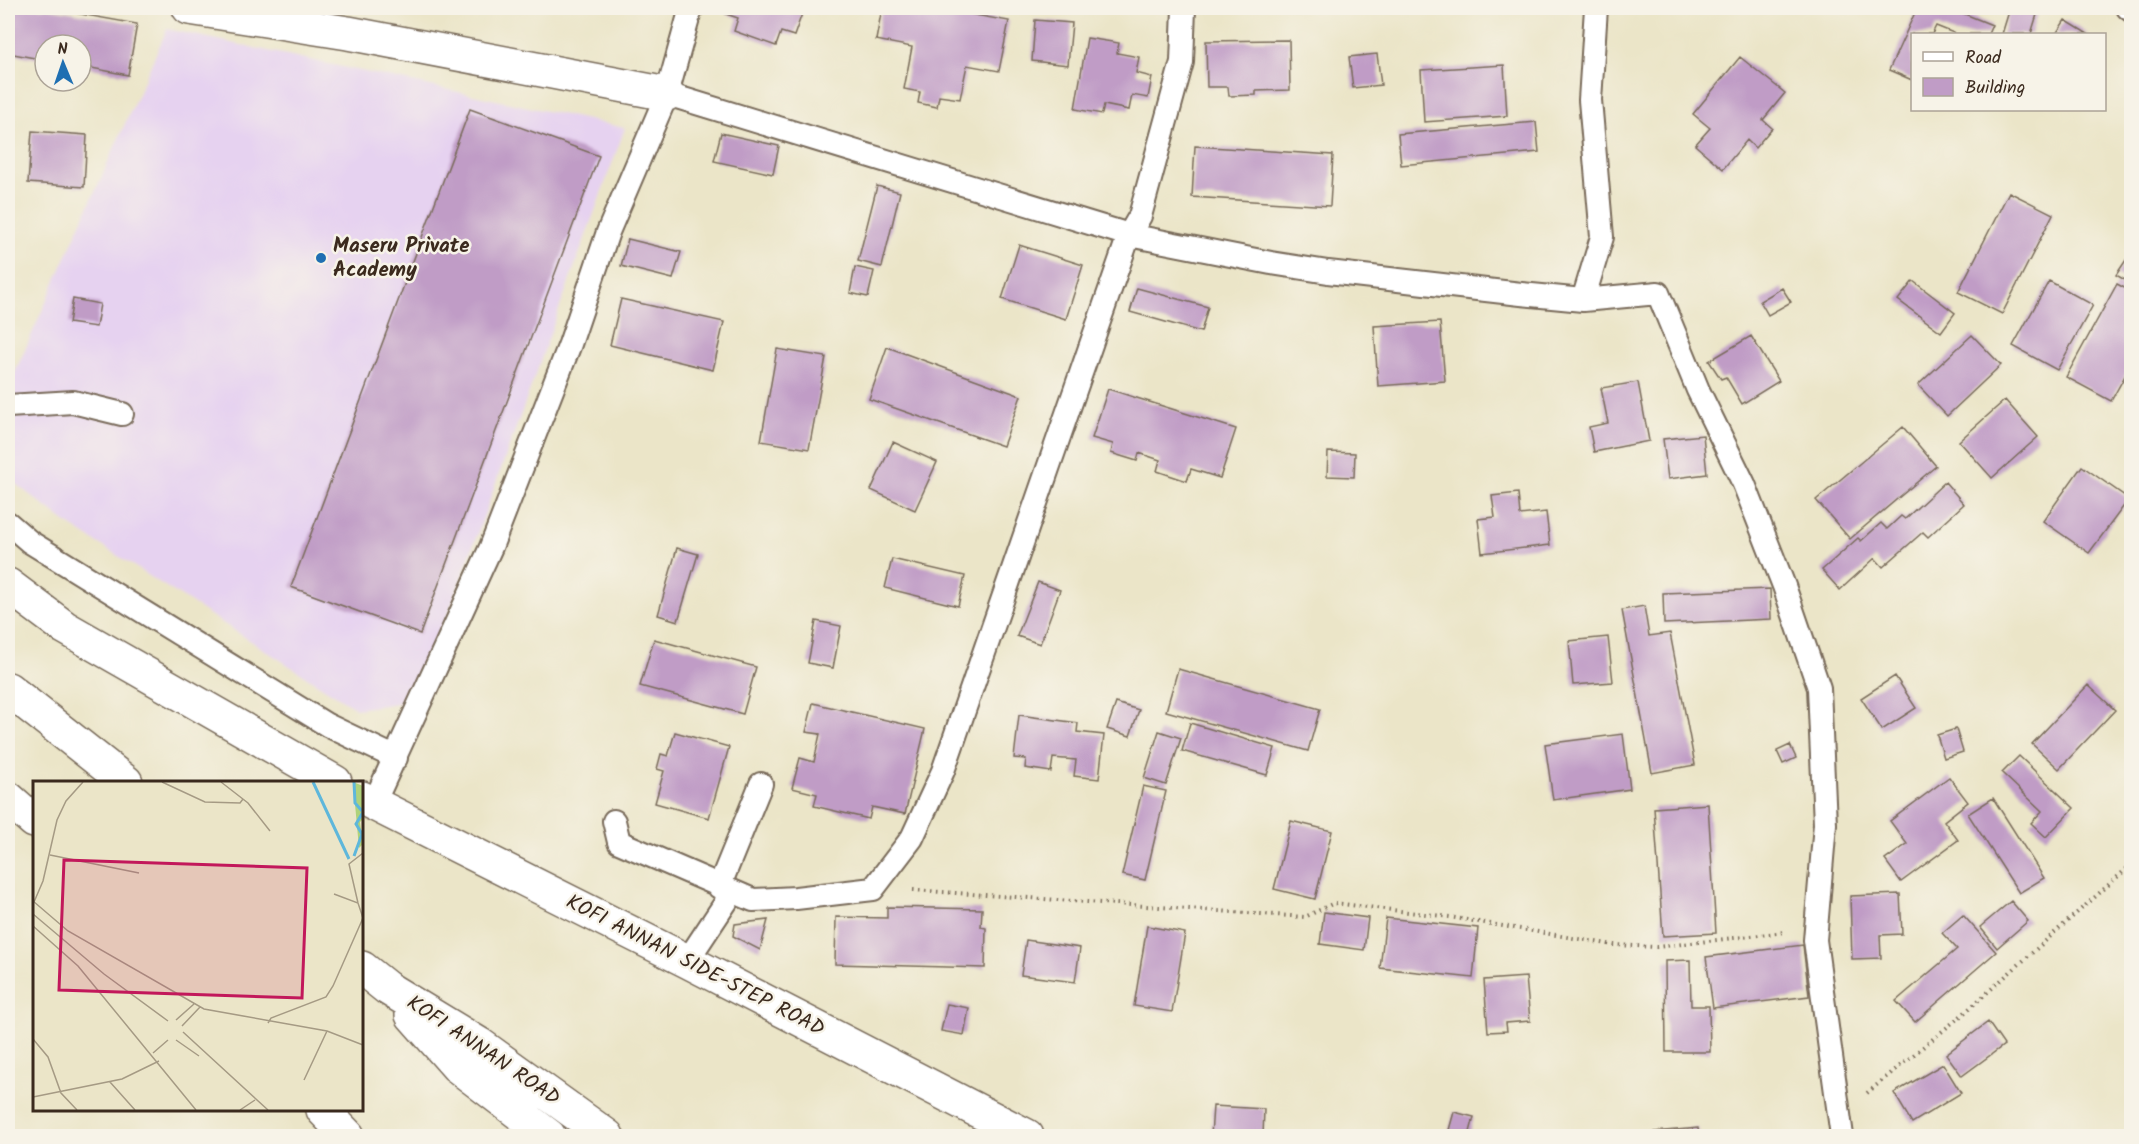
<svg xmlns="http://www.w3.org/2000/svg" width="2139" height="1144" font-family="Kalam,sans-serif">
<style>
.built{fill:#e6d2f0}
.building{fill:#c09cc6}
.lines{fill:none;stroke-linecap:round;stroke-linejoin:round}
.service-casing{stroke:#796b5a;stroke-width:26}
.minor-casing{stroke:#796b5a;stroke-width:36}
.tertiary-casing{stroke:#796b5a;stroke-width:36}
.secondary-casing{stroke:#796b5a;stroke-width:36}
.primary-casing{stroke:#796b5a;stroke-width:36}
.path{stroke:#796b5a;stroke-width:4;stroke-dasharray:1.5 4.5;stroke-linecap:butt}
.service{stroke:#fff;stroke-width:22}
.minor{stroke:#fff;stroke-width:33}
.tertiary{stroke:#fff;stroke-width:33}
.secondary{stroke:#fff;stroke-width:33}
.primary{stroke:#fff;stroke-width:33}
.poi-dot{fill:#1f6fb2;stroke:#f7f3e8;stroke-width:2}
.labels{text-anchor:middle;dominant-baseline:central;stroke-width:5;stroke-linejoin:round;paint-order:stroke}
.poi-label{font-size:21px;font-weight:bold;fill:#3b2a1e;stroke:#f7f3e8;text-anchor:start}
.street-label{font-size:21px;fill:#3b2a1e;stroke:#f7f3e8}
.inset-river{fill:none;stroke:#5eb7db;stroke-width:3}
.inset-road{fill:none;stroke:#a59a84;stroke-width:1.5}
.view{fill:#c2185b;fill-opacity:0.15;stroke:#c2185b;stroke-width:3}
.inset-edge{fill:none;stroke:#3b2a1e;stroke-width:3}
</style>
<rect width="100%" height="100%" fill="#f7f3e8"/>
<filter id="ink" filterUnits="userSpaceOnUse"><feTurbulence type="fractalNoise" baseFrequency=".0167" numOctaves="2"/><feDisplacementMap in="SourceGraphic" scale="12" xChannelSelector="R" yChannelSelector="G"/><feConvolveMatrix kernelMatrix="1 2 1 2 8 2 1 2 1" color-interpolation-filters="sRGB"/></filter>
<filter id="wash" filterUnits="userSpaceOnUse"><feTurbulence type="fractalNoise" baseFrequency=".008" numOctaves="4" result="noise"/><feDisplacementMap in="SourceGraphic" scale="24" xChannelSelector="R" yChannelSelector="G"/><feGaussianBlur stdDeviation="1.35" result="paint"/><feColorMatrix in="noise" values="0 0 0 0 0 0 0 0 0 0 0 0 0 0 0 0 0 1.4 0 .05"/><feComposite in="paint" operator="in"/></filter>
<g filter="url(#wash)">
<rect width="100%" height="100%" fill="#ebe5c8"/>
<path class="built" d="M 167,29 L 625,128 L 417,700 L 357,709 L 68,524 L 8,478 L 8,388 Z"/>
<g id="blocks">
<path class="building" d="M 8,8 L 47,8 L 137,24 L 128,75 L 81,66 L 81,45 L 45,45 L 45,60 L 8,53 Z
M 728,8 L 804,8 L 794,36 L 781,32 L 776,46 L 734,31 L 738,18 L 726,14 Z
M 882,8 L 936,8 L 1009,21 L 999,71 L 967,65 L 960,99 L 939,96 L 937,107 L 918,103 L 920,92 L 904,89 L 912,47 L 876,40 Z
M 1917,8 L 1950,8 L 1992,25 L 1988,34 L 1956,34 L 1936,26 L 1932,34 L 1912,34 L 1912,80 L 1889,70 Z
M 2010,8 L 2039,8 L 2031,34 L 2002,34 Z
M 1035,20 L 1072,23 L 1068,65 L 1032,61 Z
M 2065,20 L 2088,34 L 2056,34 Z
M 1087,38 L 1119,43 L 1117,53 L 1139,57 L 1136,73 L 1152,77 L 1148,98 L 1132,95 L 1129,110 L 1104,105 L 1102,114 L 1075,109 Z
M 1289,40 L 1290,90 L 1256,91 L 1256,95 L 1229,96 L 1228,87 L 1207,87 L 1206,41 Z
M 1377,54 L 1381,85 L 1353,88 L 1349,57 Z
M 1740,57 L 1785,93 L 1763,120 L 1772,128 L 1755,148 L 1747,140 L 1723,169 L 1695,145 L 1710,128 L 1693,114 Z
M 1504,65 L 1507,116 L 1424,122 L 1421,70 Z
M 470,109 L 599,156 L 420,634 L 291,587 Z
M 1536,122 L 1539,152 L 1401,165 L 1398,134 Z
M 32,131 L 87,135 L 84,187 L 28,183 Z
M 721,133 L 779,146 L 773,174 L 714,161 Z
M 1195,146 L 1333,155 L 1330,206 L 1192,197 Z
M 877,186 L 900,192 L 882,267 L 858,261 Z
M 2009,192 L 2053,214 L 2002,314 L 1958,292 Z
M 628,239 L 681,252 L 673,279 L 621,266 Z
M 1019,245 L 1083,265 L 1066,319 L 1002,299 Z
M 2132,251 L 2132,284 L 2116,275 Z
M 855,267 L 874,271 L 868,297 L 850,293 Z
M 1913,281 L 1955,313 L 1941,332 L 1898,300 Z
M 2049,281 L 2093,305 L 2057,370 L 2013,346 Z
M 2117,284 L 2132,292 L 2132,363 L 2111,401 L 2066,377 Z
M 1137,288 L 1208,307 L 1201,332 L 1130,312 Z
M 1782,288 L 1791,302 L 1768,315 L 1760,301 Z
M 73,299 L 100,304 L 96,327 L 69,323 Z
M 621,299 L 724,322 L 713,370 L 610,345 Z
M 1440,322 L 1445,381 L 1378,386 L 1374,326 Z
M 1972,335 L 2001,365 L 1947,416 L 1918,385 Z
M 1751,336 L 1779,381 L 1742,404 L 1726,377 L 1721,379 L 1709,361 Z
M 887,347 L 1021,396 L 1003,446 L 869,399 Z
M 777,349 L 826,357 L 809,449 L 761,441 Z
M 1638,382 L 1649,441 L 1594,452 L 1589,427 L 1608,423 L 1601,388 Z
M 1108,389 L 1236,429 L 1220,478 L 1191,469 L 1187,481 L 1157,471 L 1160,460 L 1139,453 L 1137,461 L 1111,453 L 1113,444 L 1092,438 Z
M 2005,400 L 2038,437 L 1992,478 L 1959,441 Z
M 1903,427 L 1936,466 L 1850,539 L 1816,500 Z
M 1703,435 L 1707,474 L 1668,479 L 1663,439 Z
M 893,442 L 937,462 L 915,510 L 871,490 Z
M 1328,452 L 1355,453 L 1354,477 L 1327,476 Z
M 2082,466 L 2129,499 L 2089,553 L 2043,521 Z
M 1945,482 L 1964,504 L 1928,537 L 1923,532 L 1883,567 L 1875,558 L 1840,590 L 1822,570 L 1858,538 L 1861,541 L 1881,523 L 1887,529 L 1901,516 L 1905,519 Z
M 1518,493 L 1520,515 L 1546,512 L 1550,545 L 1482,553 L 1478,519 L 1495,517 L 1492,496 Z
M 677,548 L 698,554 L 678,621 L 658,615 Z
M 892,559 L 965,576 L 958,606 L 885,588 Z
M 1038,582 L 1060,590 L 1040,644 L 1017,636 Z
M 1770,589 L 1771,619 L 1664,624 L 1663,593 Z
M 1644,606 L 1649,636 L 1670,633 L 1695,765 L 1652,773 L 1622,610 Z
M 816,621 L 841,626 L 833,668 L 808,663 Z
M 1608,637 L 1613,682 L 1573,685 L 1569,641 Z
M 654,639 L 756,667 L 743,714 L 640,686 Z
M 1178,669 L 1320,709 L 1308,751 L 1166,711 Z
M 1895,676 L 1916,708 L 1882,730 L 1861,698 Z
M 2088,685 L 2115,710 L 2059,769 L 2032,744 Z
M 813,703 L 925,729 L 905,814 L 872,807 L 869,819 L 814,806 L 817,794 L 792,788 L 800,758 L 814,762 L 820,734 L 806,732 Z
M 1116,703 L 1139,710 L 1130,736 L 1107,729 Z
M 1019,715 L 1078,723 L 1077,732 L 1104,735 L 1099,779 L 1074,776 L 1076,760 L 1053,758 L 1051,772 L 1025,768 L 1026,759 L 1014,758 Z
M 1190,723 L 1275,748 L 1267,775 L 1182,751 Z
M 1956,729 L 1963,752 L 1944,758 L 1937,735 Z
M 1159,731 L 1181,738 L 1166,785 L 1144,778 Z
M 675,732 L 729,747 L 709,818 L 655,803 L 664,771 L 657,769 L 661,754 L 668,756 Z
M 1623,734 L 1630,789 L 1553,800 L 1545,744 Z
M 1790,745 L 1796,758 L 1783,764 L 1777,751 Z
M 2019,756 L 2074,808 L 2046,837 L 2031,823 L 2042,811 L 2002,773 Z
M 1949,777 L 1968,802 L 1944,821 L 1958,840 L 1901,882 L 1885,860 L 1907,844 L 1890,821 Z
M 1143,786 L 1166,791 L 1145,880 L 1122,875 Z
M 1993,798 L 2044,878 L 2019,893 L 1968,814 Z
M 1708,804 L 1716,933 L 1663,936 L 1654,808 Z
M 1291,821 L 1332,831 L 1315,899 L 1274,889 Z
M 1900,894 L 1902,934 L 1880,935 L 1881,958 L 1852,959 L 1850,896 Z
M 2011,901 L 2028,921 L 1997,948 L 1980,927 Z
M 887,907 L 982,909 L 981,927 L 986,928 L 985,968 L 835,964 L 836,917 L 887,918 Z
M 1324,912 L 1368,918 L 1364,950 L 1320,944 Z
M 1963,915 L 1996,952 L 1915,1022 L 1896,1001 L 1957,949 L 1942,933 Z
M 1386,918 L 1478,928 L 1473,978 L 1380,968 Z
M 768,920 L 760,950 L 733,936 L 735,924 Z
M 1147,926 L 1185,933 L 1172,1012 L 1134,1006 Z
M 1026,940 L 1080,948 L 1075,982 L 1021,975 Z
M 1803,945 L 1809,996 L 1713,1008 L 1706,957 Z
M 1690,960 L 1691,1006 L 1709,1006 L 1710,1052 L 1666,1052 L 1665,961 Z
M 1526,977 L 1530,1021 L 1506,1023 L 1507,1031 L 1488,1032 L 1484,980 Z
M 947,1004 L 969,1008 L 964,1035 L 941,1031 Z
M 1988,1022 L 2004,1045 L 1962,1076 L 1946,1054 Z
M 1943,1064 L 1961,1093 L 1912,1123 L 1894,1093 Z
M 1213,1106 L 1264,1109 L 1263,1136 L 1211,1136 Z
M 1454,1112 L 1474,1117 L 1469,1136 L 1449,1130 Z
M 1698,1128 L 1699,1136 L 1654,1136 L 1654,1132 Z"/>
</g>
</g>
<g filter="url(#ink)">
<use href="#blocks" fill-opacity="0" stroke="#796b5a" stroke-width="1.5"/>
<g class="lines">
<g class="service-casing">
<path id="service" d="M 2128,8 L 2132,11
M 667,94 L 1129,235 L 1271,263 L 1328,272 L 1521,294 L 1583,300 L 1658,293 L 1698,390 L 1744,484 L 1784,586 L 1819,688 L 1825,824 L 1815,940 L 1842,1136
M 1583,300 L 1602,237 L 1590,100 L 1596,8
M 8,406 L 73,402 L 122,414
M 8,523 L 30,542 L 327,725 L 396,758
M 373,805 L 491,547 L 570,344 L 608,232 L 667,94 L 691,8
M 614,821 L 619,842 L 753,900 L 796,898 L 873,889 L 912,838 L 943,771 L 1129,235 L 1140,216 L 1182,62 L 1184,8
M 719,887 L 761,784
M 687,961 L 732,893"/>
</g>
<g class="minor-casing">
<path id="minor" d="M 189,8 L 348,33 L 667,94"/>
</g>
<g class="tertiary-casing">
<path id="tertiary" d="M 8,585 L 64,627 L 335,782
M 362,798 L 687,961 L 1027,1136"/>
</g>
<g class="secondary-casing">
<path id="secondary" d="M 8,798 L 34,821
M 323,1110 L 348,1136"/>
</g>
<g class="primary-casing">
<path id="primary" d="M 8,689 L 126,782
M 362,968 L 387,988 L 479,1044 L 607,1136
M 412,1015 L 457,1066 L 549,1136"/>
</g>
<path class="path" d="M 913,890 L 1305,917 L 1334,903 L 1450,917 L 1614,945 L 1657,947 L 1785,932
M 1867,1093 L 1962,1015 L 2132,864"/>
<use href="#service" class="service"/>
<use href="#minor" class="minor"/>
<use href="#tertiary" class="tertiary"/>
<use href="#secondary" class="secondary"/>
<use href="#primary" class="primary"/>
</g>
</g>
<circle class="poi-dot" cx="321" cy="258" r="6"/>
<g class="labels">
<g class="poi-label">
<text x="333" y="246">Maseru Private<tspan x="333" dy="24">Academy</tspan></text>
</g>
<g class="street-label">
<text transform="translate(695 966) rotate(27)">KOFI ANNAN SIDE-STEP ROAD</text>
<text transform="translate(483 1051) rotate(34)">KOFI ANNAN ROAD</text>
</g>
</g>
<g transform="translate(33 781)">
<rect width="330" height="330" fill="#ebe5c8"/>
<path d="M 320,1 L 330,5 L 330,38 L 327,41 L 330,63 L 326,67 Z" fill="#afd27b"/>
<path class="inset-river" d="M 280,1 L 316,78M 321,1 L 322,22 L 329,30M 321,75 L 329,53 L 323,43 L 330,31"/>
<path class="inset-road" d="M 129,1 L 172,21 L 207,22 L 210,18M 188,1 L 215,22 L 237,50M 17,74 L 106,92M 0,120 L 35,150 L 171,228 L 294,250 L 330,264M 1,121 L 10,100 L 24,39 L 33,20 L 50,1M 325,122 L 316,83 L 330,72M 0,133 L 71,193 L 135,240M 0,145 L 45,185 L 163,329M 143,239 L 161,223M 235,242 L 238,237 L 293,216 L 300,205 L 330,137 L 325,122 L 301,113M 149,245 L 167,226M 150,251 L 235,329M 0,258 L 15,276 L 28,312 L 44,329M 143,259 L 166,275M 120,272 L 135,259M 271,299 L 294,250M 77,301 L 102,329M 0,316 L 89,298 L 126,280M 207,329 L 222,319"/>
<path class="view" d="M 31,79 L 274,87 L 269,217 L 26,209 Z"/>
<rect width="330" height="330" class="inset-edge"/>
</g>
<rect width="2139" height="1144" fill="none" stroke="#f7f3e8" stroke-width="30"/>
<rect x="1911" y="33" width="195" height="78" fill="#f7f3e8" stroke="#aca397" stroke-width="1.5"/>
<rect x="1923" y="52" width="30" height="9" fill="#ffffff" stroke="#aca397" stroke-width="1.5"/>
<text x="1965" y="63" font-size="18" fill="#3b2a1e">Road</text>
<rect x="1923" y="78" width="30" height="18" fill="#c09cc6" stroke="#aca397" stroke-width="1.5"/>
<text x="1965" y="93" font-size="18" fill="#3b2a1e">Building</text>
<g transform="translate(63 63) rotate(358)"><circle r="28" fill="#f7f3e8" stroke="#aca397" stroke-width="1.5"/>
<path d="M0-4.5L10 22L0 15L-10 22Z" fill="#1f6fb2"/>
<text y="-9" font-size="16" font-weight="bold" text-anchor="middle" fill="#3b2a1e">N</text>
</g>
</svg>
